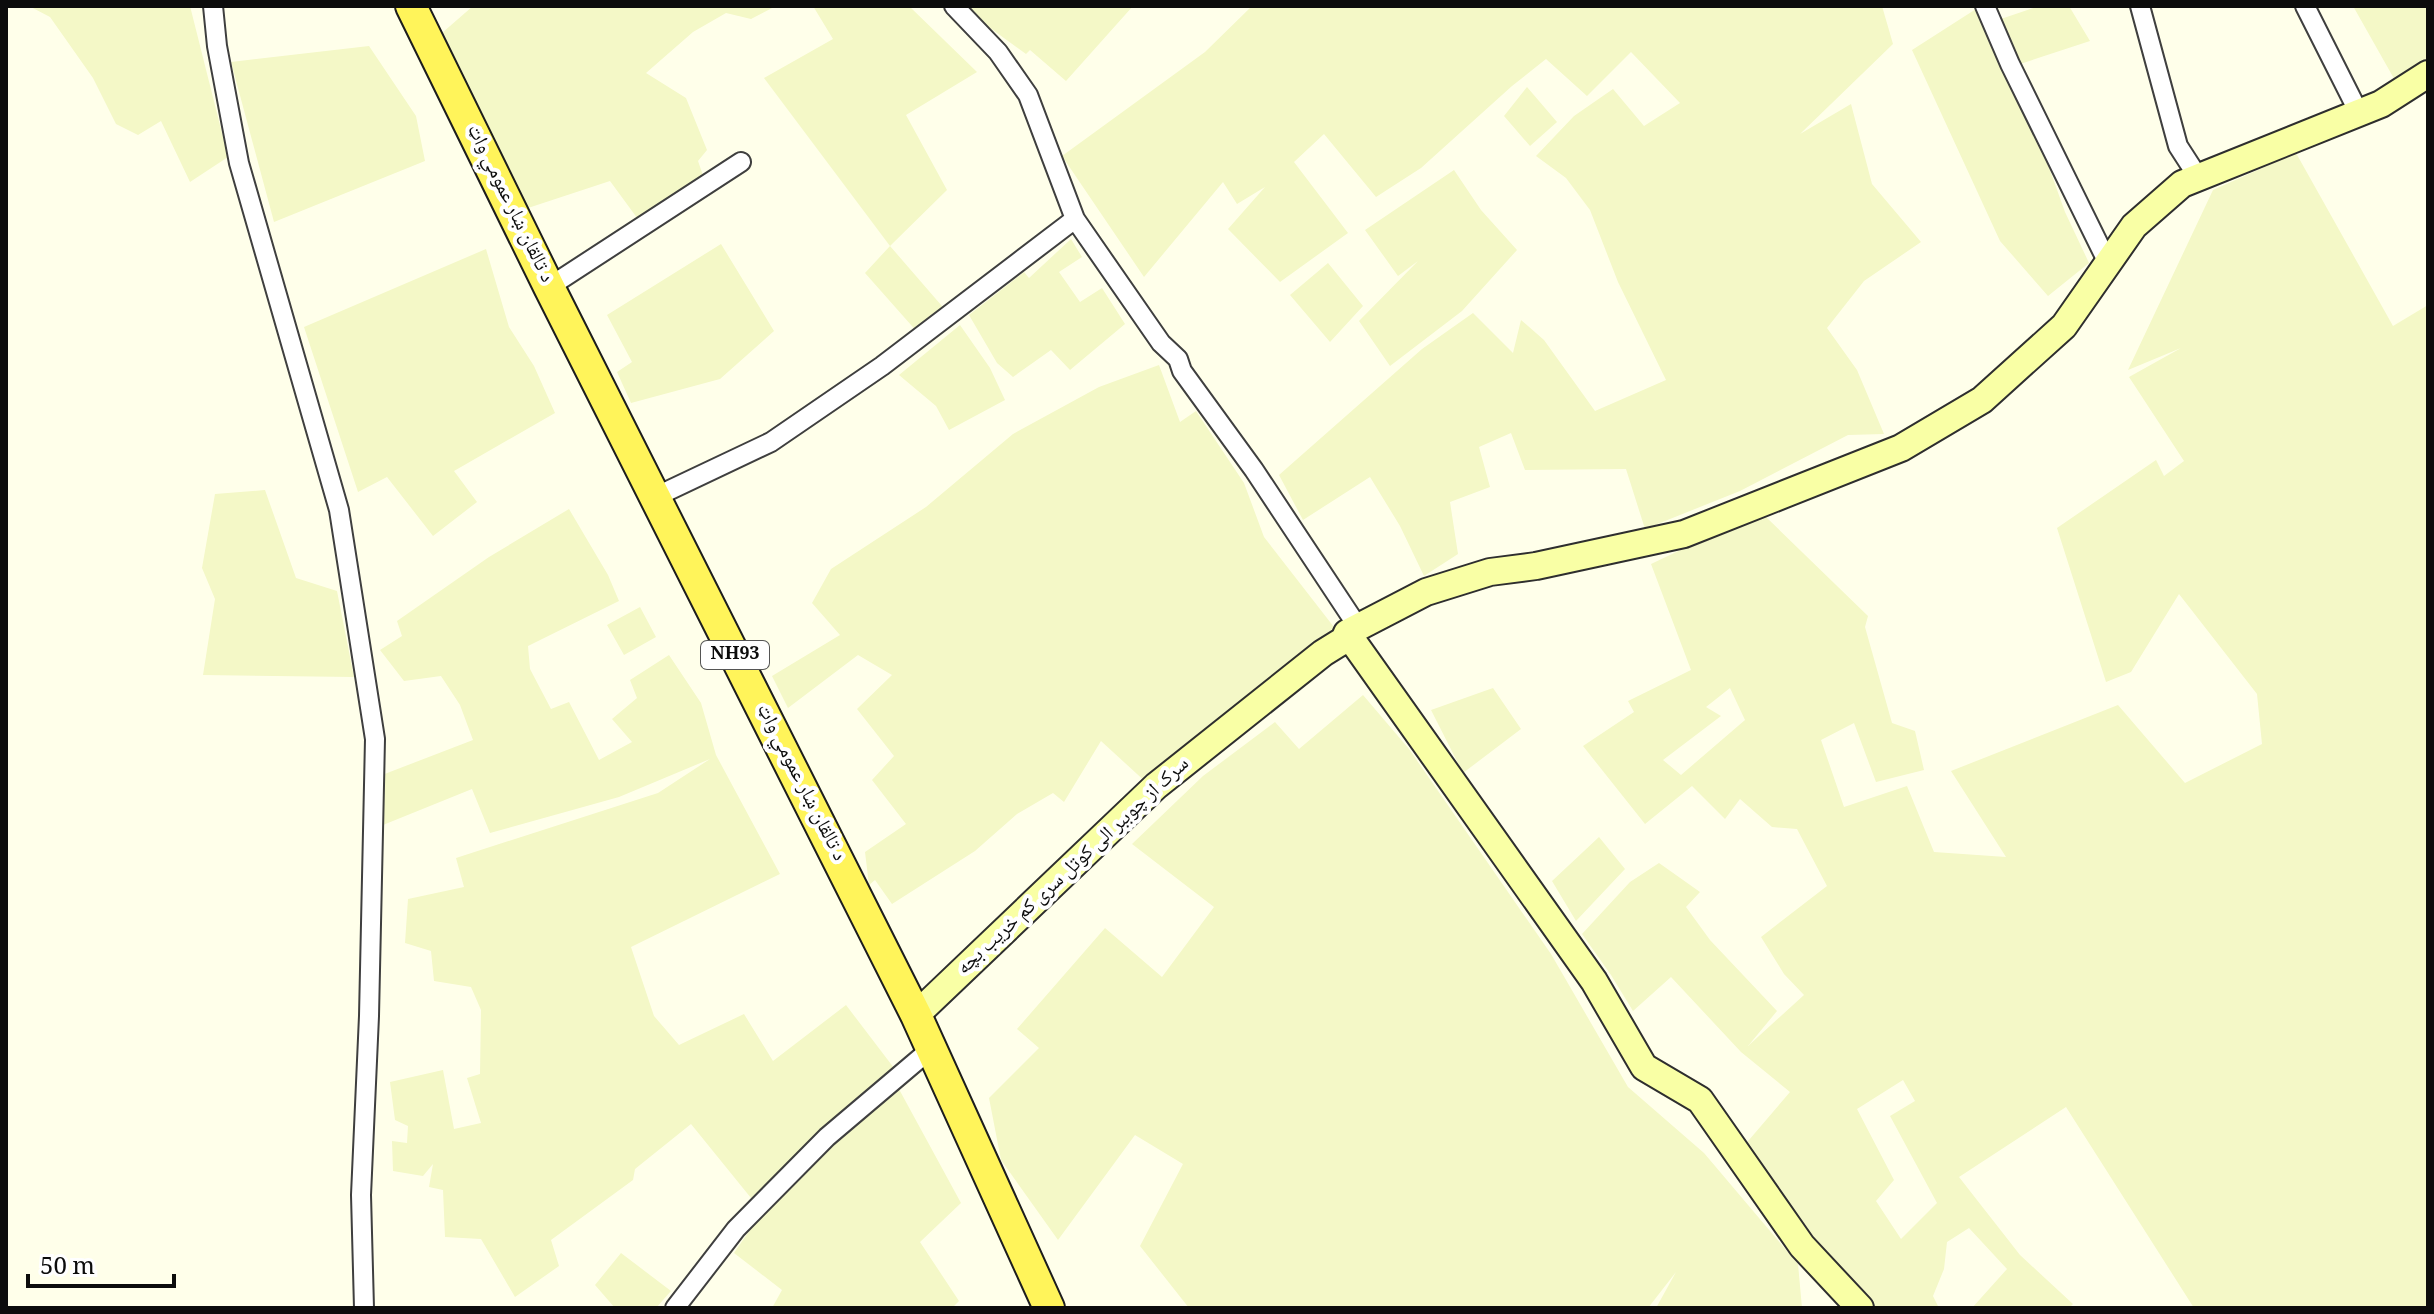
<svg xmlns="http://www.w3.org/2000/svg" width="2434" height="1314" font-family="Georgia,'Noto Naskh Arabic',serif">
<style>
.farmland{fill:#f4f8c7;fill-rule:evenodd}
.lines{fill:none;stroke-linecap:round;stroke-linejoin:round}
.street-casing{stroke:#3f3f3f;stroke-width:22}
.secondary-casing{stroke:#2e2e2e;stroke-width:30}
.primary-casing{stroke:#1d1d1d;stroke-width:34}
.street{stroke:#fff;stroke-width:18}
.secondary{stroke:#f9ffa5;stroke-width:26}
.primary{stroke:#fff45a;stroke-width:30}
.labels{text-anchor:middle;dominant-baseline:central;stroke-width:8;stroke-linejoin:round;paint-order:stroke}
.shield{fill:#fff;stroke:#555;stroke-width:2}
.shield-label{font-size:18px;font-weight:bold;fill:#0c0c0c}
.street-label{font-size:20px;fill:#0c0c0c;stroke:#fff}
</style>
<rect width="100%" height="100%" fill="#ffffea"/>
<path class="farmland" d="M 29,6 L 190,6 L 228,157 L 190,182 L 161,121 L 138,135 L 116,124 L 93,78 L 50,17 Z
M 473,6 L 776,6 L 751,19 L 726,13 L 693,32 L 646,73 L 686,98 L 707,150 L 698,161 L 706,184 L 643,226 L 610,181 L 528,208 L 442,33 Z
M 813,6 L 909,6 L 977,72 L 906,115 L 947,190 L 890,246 L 948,313 L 919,334 L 865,273 L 890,246 L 764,78 L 833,39 Z
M 960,6 L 1133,6 L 1066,81 L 1030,50 L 1026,54 Z
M 1252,6 L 1882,6 L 1893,44 L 1800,134 L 1851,104 L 1872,184 L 1921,242 L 1864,281 L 1827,328 L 1857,370 L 1884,434 L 1848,435 L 1740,491 L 1645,529 L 1626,469 L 1525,470 L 1511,433 L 1479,447 L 1490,487 L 1450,502 L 1458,554 L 1424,576 L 1400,526 L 1370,477 L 1303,520 L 1279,475 L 1422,349 L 1473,313 L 1513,353 L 1521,320 L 1544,340 L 1595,411 L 1666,380 L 1618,282 L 1590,210 L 1566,178 L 1536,156 L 1574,116 L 1613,89 L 1644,126 L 1680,103 L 1631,52 L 1587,96 L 1546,59 L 1512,86 L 1421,168 L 1376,197 L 1324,134 L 1294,162 L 1348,233 L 1280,282 L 1228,229 L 1265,187 L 1237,204 L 1223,182 L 1144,277 L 1062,156 L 1205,52 Z
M 2039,6 L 2069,6 L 2090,41 L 2014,66 L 1995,21 Z
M 2353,6 L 2428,6 L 2428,74 L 2401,91 Z
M 1976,9 L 2042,148 L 2065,212 L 2089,263 L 2048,296 L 2000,241 L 1912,50 Z
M 369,46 L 416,116 L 425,161 L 274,222 L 231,62 Z
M 1527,87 L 1557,122 L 1530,146 L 1504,116 Z
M 2296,153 L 2393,326 L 2428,305 L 2428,1308 L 2194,1308 L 2066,1107 L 1959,1177 L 2020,1255 L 2073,1304 L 2069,1308 L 1972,1308 L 2007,1269 L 1969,1228 L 1947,1242 L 1944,1269 L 1933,1296 L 1939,1308 L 1872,1308 L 1810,1239 L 1743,1147 L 1790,1092 L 1741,1052 L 1671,977 L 1633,1011 L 1611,975 L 1582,934 L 1630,882 L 1659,863 L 1700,892 L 1686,907 L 1710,940 L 1777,1011 L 1748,1046 L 1804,995 L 1784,974 L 1761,937 L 1827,886 L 1797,829 L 1772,827 L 1740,799 L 1725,819 L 1692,786 L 1645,824 L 1583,746 L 1634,712 L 1628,701 L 1691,670 L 1651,564 L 1710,536 L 1766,517 L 1868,616 L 1865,627 L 1892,723 L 1915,731 L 1924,770 L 1876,782 L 1854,723 L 1821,740 L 1844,807 L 1907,786 L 1934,852 L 2006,857 L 1951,771 L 2118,705 L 2185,783 L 2262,744 L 2257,694 L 2179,594 L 2131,672 L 2106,682 L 2057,528 L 2156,460 L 2164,476 L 2184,461 L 2129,377 L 2181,348 L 2128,370 L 2213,190 ZM 1730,688 L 1745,720 L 1681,775 L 1663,760 L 1721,716 L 1706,707 ZM 1903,1080 L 1915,1101 L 1890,1116 L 1937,1203 L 1901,1239 L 1876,1201 L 1894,1180 L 1857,1109 Z
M 1454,170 L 1481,210 L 1517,250 L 1462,311 L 1390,366 L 1359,321 L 1418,261 L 1398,276 L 1365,230 Z
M 1071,239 L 1082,257 L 1059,272 L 1080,302 L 1102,288 L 1125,324 L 1070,370 L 1051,350 L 1013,377 L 997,363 L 969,315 L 1024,272 L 1029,278 Z
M 721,244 L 774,331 L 720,379 L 631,403 L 617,372 L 632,362 L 607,315 Z
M 486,249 L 509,327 L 534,366 L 555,413 L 454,471 L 477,502 L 433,536 L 387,477 L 358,492 L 304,327 Z
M 1328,263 L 1363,306 L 1330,342 L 1290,295 Z
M 960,325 L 990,368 L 1005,400 L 949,430 L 936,406 L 899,375 Z
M 1159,365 L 1180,422 L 1196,411 L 1244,483 L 1264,537 L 1344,640 L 1149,785 L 1101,741 L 1064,802 L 1053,793 L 1017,814 L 975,851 L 892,904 L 875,880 L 869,885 L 865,852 L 906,824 L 872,780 L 894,756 L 857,709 L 892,675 L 858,655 L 788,708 L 772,676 L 840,635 L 812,603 L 831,569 L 926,507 L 1013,434 L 1099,387 Z
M 265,490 L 296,578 L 337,591 L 354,677 L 203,675 L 215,599 L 202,568 L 215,494 Z
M 569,509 L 608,575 L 619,601 L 528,646 L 530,669 L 551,709 L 569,702 L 599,760 L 632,742 L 612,719 L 637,698 L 630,680 L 669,655 L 701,703 L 716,755 L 780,874 L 631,947 L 654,1016 L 679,1045 L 744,1014 L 773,1061 L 846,1005 L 894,1068 L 751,1198 L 691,1124 L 635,1169 L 633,1180 L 551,1240 L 559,1266 L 515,1297 L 481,1239 L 445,1237 L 443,1190 L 429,1187 L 433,1164 L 423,1176 L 393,1171 L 392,1141 L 407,1143 L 408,1126 L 395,1120 L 390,1082 L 443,1070 L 454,1129 L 481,1123 L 467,1078 L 480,1074 L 481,1010 L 471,987 L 434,981 L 431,951 L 405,943 L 408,899 L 464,887 L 456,858 L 658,793 L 710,759 L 619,797 L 490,833 L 472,789 L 383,825 L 382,775 L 473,740 L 460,705 L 441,676 L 404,681 L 380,650 L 402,636 L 397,621 L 489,557 Z
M 640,607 L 656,637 L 624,655 L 607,625 Z
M 1493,688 L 1521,729 L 1463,773 L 1431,710 Z
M 1363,695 L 1409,749 L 1551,954 L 1628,1087 L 1704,1153 L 1798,1264 L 1802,1308 L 1656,1308 L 1676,1272 L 1648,1308 L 1189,1308 L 1140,1246 L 1183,1164 L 1135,1135 L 1058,1240 L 1001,1160 L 989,1098 L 1039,1048 L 1017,1029 L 1105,928 L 1162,977 L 1214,907 L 1132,844 L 1203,776 L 1275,722 L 1299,749 Z
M 1599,837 L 1625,869 L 1576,921 L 1552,881 Z
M 894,1080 L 961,1203 L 920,1242 L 959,1301 L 952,1308 L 772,1308 L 782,1290 L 734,1253 L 756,1221 Z
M 621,1253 L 671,1291 L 656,1308 L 615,1308 L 595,1285 Z"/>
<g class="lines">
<g class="street-casing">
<path id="street" d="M 213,6 L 217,46 L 239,163 L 339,510 L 375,739 L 369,1016 L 361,1195 L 364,1308
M 954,6 L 998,52 L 1028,95 L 1075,219 L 1161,343 L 1178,359 L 1182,371 L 1254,470 L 1358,627
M 1985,6 L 2010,64 L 2108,263
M 2140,6 L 2178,146 L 2198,177
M 2305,6 L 2359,113
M 549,287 L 741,162
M 655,497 L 771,442 L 882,366 L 1075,219
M 675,1308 L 736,1229 L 827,1137 L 932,1048"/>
</g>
<g class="secondary-casing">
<path id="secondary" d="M 1347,633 L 1594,981 L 1644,1067 L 1700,1100 L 1802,1246 L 1860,1308
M 916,1015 L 1156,786 L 1323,653 L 1344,640 L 1347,633 L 1426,592 L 1490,572 L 1536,566 L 1684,534 L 1901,448 L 1982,400 L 2064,326 L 2134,226 L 2182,184 L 2381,104 L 2428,74"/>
</g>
<g class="primary-casing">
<path id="primary" d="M 411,6 L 549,287 L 916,1015 L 1049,1308"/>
</g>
<use href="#street" class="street"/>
<use href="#secondary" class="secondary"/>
<use href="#primary" class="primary"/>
</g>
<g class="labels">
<rect class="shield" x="701" y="641" width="68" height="28" rx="6"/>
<g class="shield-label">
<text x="735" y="655">NH93</text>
</g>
<g class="street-label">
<text transform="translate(509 204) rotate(64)">د تالقان ښار عمومي واټ</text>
<text transform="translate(800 783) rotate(63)">د تالقان ښار عمومي واټ</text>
<text transform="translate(1074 867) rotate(-43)">سرک از چوببر الی کوتل سری کم خریب بچه</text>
</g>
</g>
<rect width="2434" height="1314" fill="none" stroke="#0c0c0c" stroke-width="16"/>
<path d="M28 1274v12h146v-12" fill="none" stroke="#0c0c0c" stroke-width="4"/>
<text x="40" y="1274" font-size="24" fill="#0c0c0c" stroke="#ffffff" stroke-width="6" paint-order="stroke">50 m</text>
</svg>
